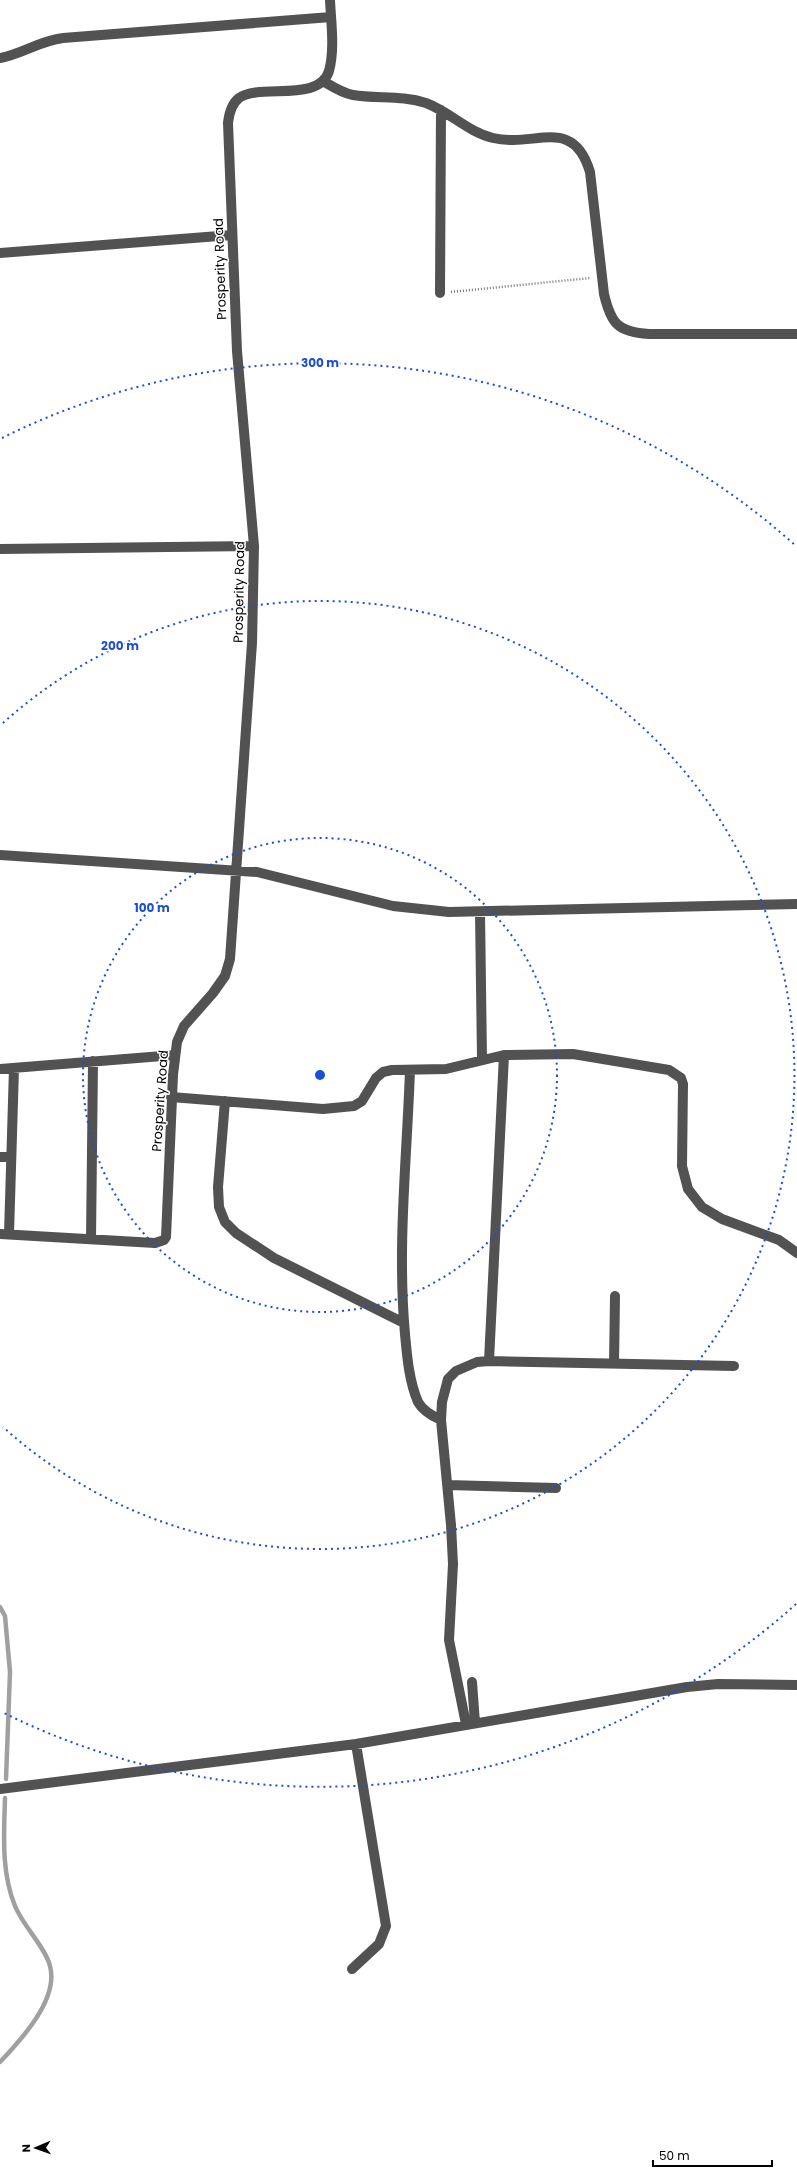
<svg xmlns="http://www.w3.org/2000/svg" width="797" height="2184" font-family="Poppins,sans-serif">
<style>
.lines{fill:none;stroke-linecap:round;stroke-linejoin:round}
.stream{stroke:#a0a0a0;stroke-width:4.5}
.path{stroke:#747474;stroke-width:2.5;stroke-dasharray:1 2;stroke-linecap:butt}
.minor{stroke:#525252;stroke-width:10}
.ring{fill:none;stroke:#1d4ed8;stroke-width:2;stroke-dasharray:2 4}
.labels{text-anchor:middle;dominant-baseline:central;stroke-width:3;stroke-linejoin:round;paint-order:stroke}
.street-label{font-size:13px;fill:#000;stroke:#fff}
.centre{fill:#1d4ed8;stroke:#fff;stroke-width:2}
.ring-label{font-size:12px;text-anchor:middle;font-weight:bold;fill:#1d4ed8;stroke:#fff;stroke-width:3;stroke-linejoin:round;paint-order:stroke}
</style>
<rect width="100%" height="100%" fill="#fff"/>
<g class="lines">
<path class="stream" d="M 0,1607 L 5,1616 L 10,1672 L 6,1779
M 0,2062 C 21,2040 59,1999 50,1966 C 46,1948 23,1926 15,1906 C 1,1872 4,1834 5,1798"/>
<path class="path" d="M 451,292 L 590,278"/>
<path class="minor" d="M 0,58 C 22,54 39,41 63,38 L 331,17
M 323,81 C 333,87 342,93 353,95 C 377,99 402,95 426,103 C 450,112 468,132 493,138 C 535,148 573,115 590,172 L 604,294 C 611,324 618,332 649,334 L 797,334
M 0,253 L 232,235
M 440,293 L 441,110
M 0,549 L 254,546
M 0,855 L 257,872 L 393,906 L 449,912 L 797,904
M 480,912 L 482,1059
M 0,1069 L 175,1055
M 410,1070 C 407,1157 397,1247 405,1334 C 407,1356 409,1381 418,1402 C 423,1411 432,1416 441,1420
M 171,1097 L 323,1109 L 354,1106 L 362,1101 L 376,1078 L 383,1072 L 392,1070 L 446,1069 L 504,1055 L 573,1054 L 669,1070 L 681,1078 L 683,1084 L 682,1166 L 688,1189 L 702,1207 L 722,1219 L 779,1240 L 797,1253
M 225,1101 L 218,1187 L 219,1207 L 225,1222 L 236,1233 L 274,1258 L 404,1323
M 0,1157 L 11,1157
M 0,1234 L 155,1243 L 164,1240 L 166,1237 L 173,1075 L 177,1042 L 184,1026 L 213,993 L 225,976 L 230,959 L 252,643 L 254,546 L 237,351 L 228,123 C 229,114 231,104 239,98 C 260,83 319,103 329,71 C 335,49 331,22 330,0
M 9,1234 L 14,1068
M 91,1239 L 93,1061
M 489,1361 L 504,1055
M 614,1364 L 615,1296
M 448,1485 L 556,1488
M 472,1682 L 475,1723
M 466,1724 L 449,1640 L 453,1564 L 451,1525 L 441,1420 L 442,1402 L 448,1379 L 456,1371 L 477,1362 L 489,1361 L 734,1366
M 0,1789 L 356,1744 L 687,1687 L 718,1684 L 797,1685
M 352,1969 L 379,1944 L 386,1926 L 356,1744"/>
</g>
<g class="ring">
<circle cx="320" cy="1075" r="237"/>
<path d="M3 723A474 474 0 1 1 3 1427"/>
<path d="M796 1604A712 712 0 0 1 2 1712M2 438A712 712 0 0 1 796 546"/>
</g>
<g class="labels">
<g class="street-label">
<text transform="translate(220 269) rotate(-92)">Prosperity Road</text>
<text transform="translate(239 592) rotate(-89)">Prosperity Road</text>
<text transform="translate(160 1101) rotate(-86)">Prosperity Road</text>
</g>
</g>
<circle cx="320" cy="1075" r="6" class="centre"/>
<g class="ring-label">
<text x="320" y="367">300 m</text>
<text x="120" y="650">200 m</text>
<text x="152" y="912">100 m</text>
</g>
<g transform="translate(36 2148) rotate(268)" stroke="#ffffff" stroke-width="3" paint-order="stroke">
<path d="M0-3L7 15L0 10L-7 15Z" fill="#000000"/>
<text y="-6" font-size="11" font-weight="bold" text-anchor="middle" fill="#000000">N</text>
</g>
<path d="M653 2160v6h119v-6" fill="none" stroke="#000000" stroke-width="2"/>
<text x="659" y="2160" font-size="12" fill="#000000" stroke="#ffffff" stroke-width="3" paint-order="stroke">50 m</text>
</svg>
